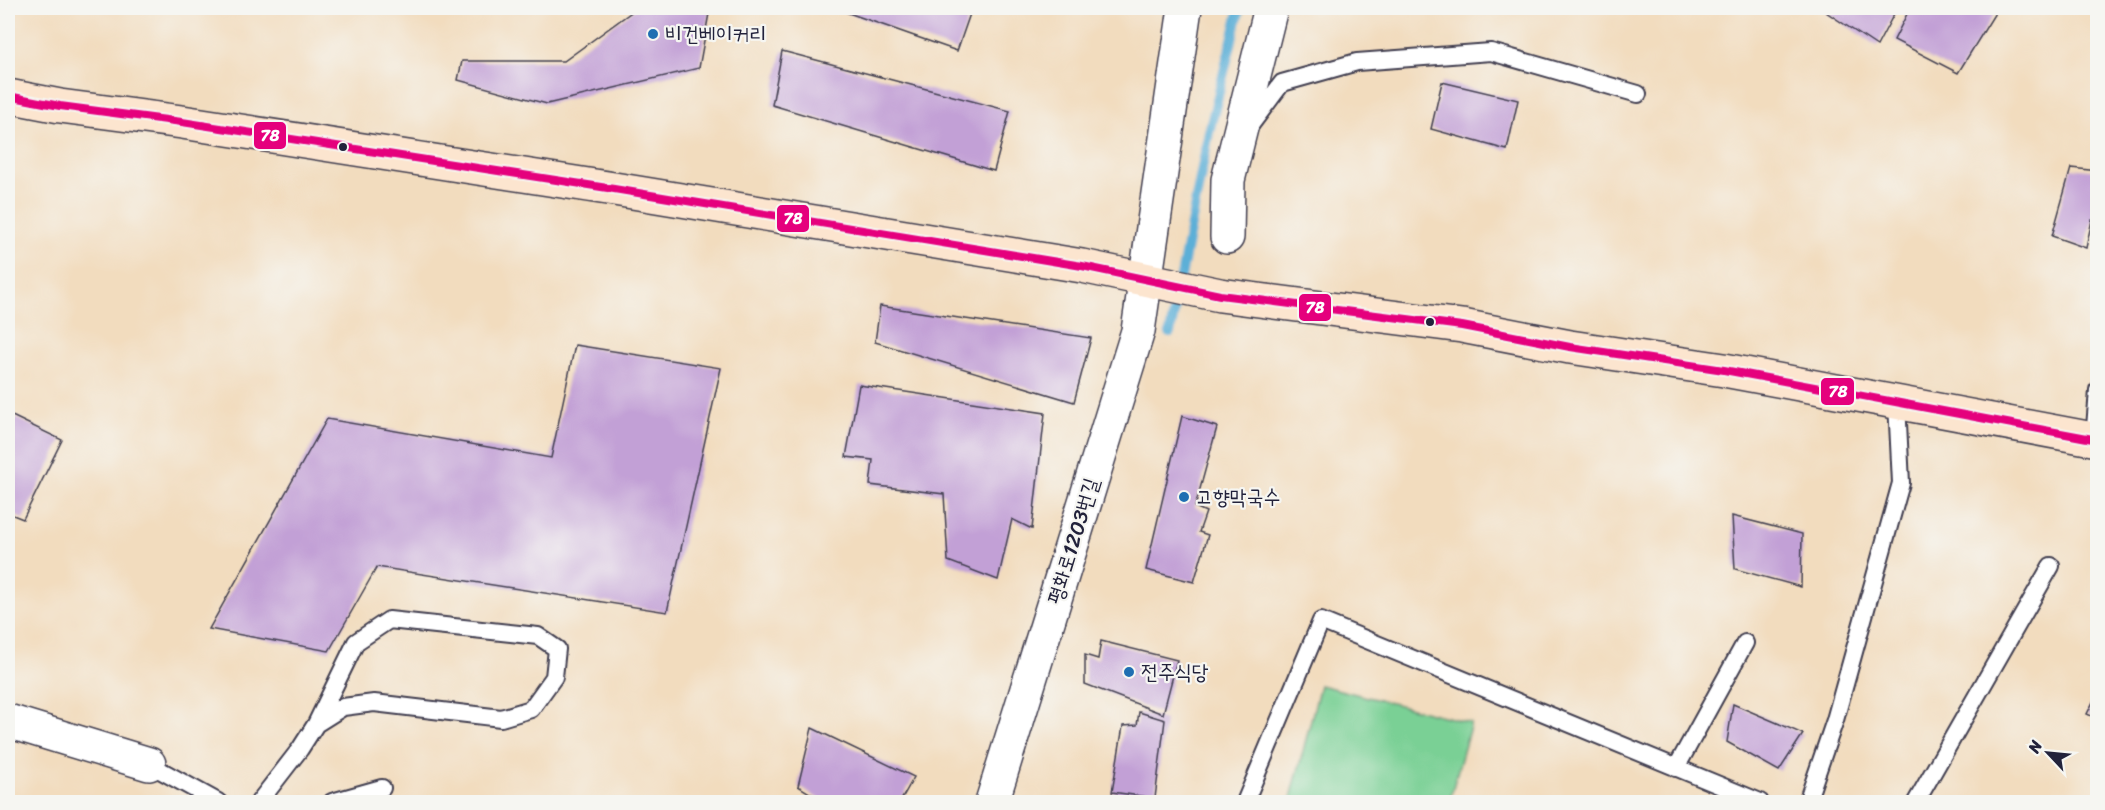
<svg xmlns="http://www.w3.org/2000/svg" width="2105" height="810" font-family="Sriracha,'Poor Story',sans-serif">
<style>
.green{fill:#7ad095;stroke:#4e7968;stroke-width:1.5}
.lines{fill:none;stroke-linecap:round;stroke-linejoin:round}
.stream{stroke:#5bafd7;stroke-width:10}
.building{fill:#c2a0d6}
.lane-casing{stroke:#413e4f;stroke-width:20}
.street-casing{stroke:#413e4f;stroke-width:36}
.secondary-casing{stroke:#413e4f;stroke-width:36}
.lane{stroke:#fff;stroke-width:16}
.street{stroke:#fff;stroke-width:33}
.secondary{stroke:#fce5cf;stroke-width:33}
.bus-1-casing{stroke:#f6f6f2;stroke-width:12}
.bus-1{stroke:#e5007d;stroke-width:8}
.poi-dot{fill:#1f6fb2;stroke:#f6f6f2;stroke-width:2}
.bus-dot{fill:#22223b;stroke:#f6f6f2;stroke-width:2}
.labels{text-anchor:middle;dominant-baseline:central;stroke-width:4.5;stroke-linejoin:round;paint-order:stroke}
.poi-label{font-size:21px;fill:#22223b;stroke:#f6f6f2;text-anchor:start}
.street-label{font-size:21px;fill:#22223b;stroke:#f6f6f2}
.line-badge{stroke:#f6f6f2;stroke-width:2}
.badge-label{font-size:16px;text-anchor:middle;font-weight:bold;fill:#fff}
</style>
<rect width="100%" height="100%" fill="#f6f6f2"/>
<filter id="ink" filterUnits="userSpaceOnUse"><feTurbulence type="fractalNoise" baseFrequency=".0167" numOctaves="2"/><feDisplacementMap in="SourceGraphic" scale="12" xChannelSelector="R" yChannelSelector="G"/><feConvolveMatrix kernelMatrix="1 2 1 2 8 2 1 2 1" color-interpolation-filters="sRGB"/></filter>
<filter id="wash" filterUnits="userSpaceOnUse"><feTurbulence type="fractalNoise" baseFrequency=".008" numOctaves="4" result="noise"/><feDisplacementMap in="SourceGraphic" scale="24" xChannelSelector="R" yChannelSelector="G"/><feGaussianBlur stdDeviation="1.35" result="paint"/><feColorMatrix in="noise" values="0 0 0 0 0 0 0 0 0 0 0 0 0 0 0 0 0 1.4 0 .05"/><feComposite in="paint" operator="in"/></filter>
<g filter="url(#wash)">
<rect width="100%" height="100%" fill="#f2dcbe"/>
<path class="green" d="M 1320,685 L 1471,723 L 1449,802 L 1290,802 Z"/>
<g class="lines">
<path class="stream" d="M 1170,333 L 1209,132 L 1240,8"/>
</g>
<g id="blocks">
<path class="building" d="M 637,8 L 710,8 L 699,68 L 547,104 L 458,80 L 462,61 L 564,61 Z
M 841,8 L 972,8 L 957,51 L 840,10 Z
M 1820,8 L 1897,8 L 1877,46 Z
M 1910,8 L 1998,8 L 1958,73 L 1894,40 Z
M 782,51 L 1010,111 L 994,171 L 772,105 Z
M 1442,82 L 1518,100 L 1507,150 L 1431,129 Z
M 2071,168 L 2098,171 L 2098,222 L 2092,220 L 2086,248 L 2052,236 Z
M 880,306 L 1091,338 L 1074,402 L 875,342 Z
M 575,345 L 721,368 L 667,612 L 377,567 L 329,651 L 209,629 L 327,419 L 551,458 Z
M 859,385 L 1045,413 L 1032,529 L 1012,519 L 998,580 L 948,561 L 944,494 L 870,485 L 873,460 L 846,457 Z
M 8,414 L 62,440 L 23,519 L 8,513 Z
M 1182,416 L 1217,427 L 1195,507 L 1206,512 L 1199,532 L 1208,535 L 1194,582 L 1146,570 Z
M 1732,516 L 1802,534 L 1801,587 L 1735,569 Z
M 1101,641 L 1177,660 L 1163,714 L 1085,684 L 1085,655 L 1098,659 Z
M 2098,692 L 2098,719 L 2087,714 Z
M 1733,704 L 1803,734 L 1779,771 L 1727,742 Z
M 1139,712 L 1165,720 L 1155,798 L 1112,792 L 1123,726 L 1137,725 Z
M 812,728 L 914,777 L 900,802 L 824,802 L 798,786 Z"/>
</g>
</g>
<g filter="url(#ink)">
<use href="#blocks" fill-opacity="0" stroke="#413e4f" stroke-width="1.5"/>
<g class="lines">
<g class="lane-casing">
<path id="lane" d="M 1249,127 L 1282,83 L 1357,62 L 1491,52 L 1638,94
M 2094,440 L 2098,390
M 149,764 L 218,802
M 1676,768 L 1745,643
M 259,802 L 300,749 L 316,724 L 356,642 L 389,620 L 538,636 L 557,649 L 554,677 L 531,709 L 501,718 L 374,703 L 343,707 L 316,724
M 332,802 L 382,788
M 1245,802 L 1321,621 L 1760,802
M 1807,802 L 1835,720 L 1901,483 L 1897,403
M 1916,802 L 2051,566"/>
</g>
<g class="street-casing">
<path id="street" d="M 1227,237 L 1228,180 L 1271,8
M 8,721 L 149,764
M 992,802 L 1138,331 L 1185,8"/>
</g>
<g class="secondary-casing">
<path id="secondary" d="M 8,96 L 60,106 L 182,122 L 614,189 L 1082,266 L 1220,295 L 1462,326 L 1570,347 L 1724,370 L 2098,440"/>
</g>
<use href="#lane" class="lane"/>
<use href="#street" class="street"/>
<use href="#secondary" class="secondary"/>
<g class="bus-1-casing">
<path id="bus-1" d="M 8,96 L 60,106 L 182,122 L 614,189 L 1082,266 L 1220,295 L 1462,326 L 1570,347 L 1724,370 L 2098,440"/>
</g>
<use href="#bus-1" class="bus-1"/>
</g>
</g>
<g class="poi-dot">
<circle cx="653" cy="34" r="6"/>
<circle cx="1184" cy="497" r="6"/>
<circle cx="1129" cy="672" r="6"/>
</g>
<g class="bus-dot">
<circle cx="343" cy="147" r="5"/>
<circle cx="1430" cy="322" r="5"/>
</g>
<g class="labels">
<g class="poi-label">
<text x="665" y="34">비건베이커리</text>
<text x="1196" y="497">고향막국수</text>
<text x="1141" y="672">전주식당</text>
</g>
<g class="street-label">
<text transform="translate(1073 541) rotate(-73)">평화로1203번길</text>
</g>
</g>
<g class="line-badge">
<rect x="253" y="121" width="34" height="29" rx="6" fill="#e5007d"/>
<rect x="776" y="204" width="34" height="29" rx="6" fill="#e5007d"/>
<rect x="1298" y="293" width="34" height="29" rx="6" fill="#e5007d"/>
<rect x="1820" y="377" width="35" height="29" rx="6" fill="#e5007d"/>
</g>
<g class="badge-label">
<text x="270" y="141">78</text>
<text x="793" y="224">78</text>
<text x="1315" y="313">78</text>
<text x="1838" y="397">78</text>
</g>
<rect width="2105" height="810" fill="none" stroke="#f6f6f2" stroke-width="30"/>
<g transform="translate(2048 753) rotate(296)" stroke="#f6f6f2" stroke-width="4.5" paint-order="stroke">
<path d="M0-4.5L10 22L0 15L-10 22Z" fill="#22223b"/>
<text y="-9" font-size="16" font-weight="bold" text-anchor="middle" fill="#22223b">N</text>
</g>
</svg>
